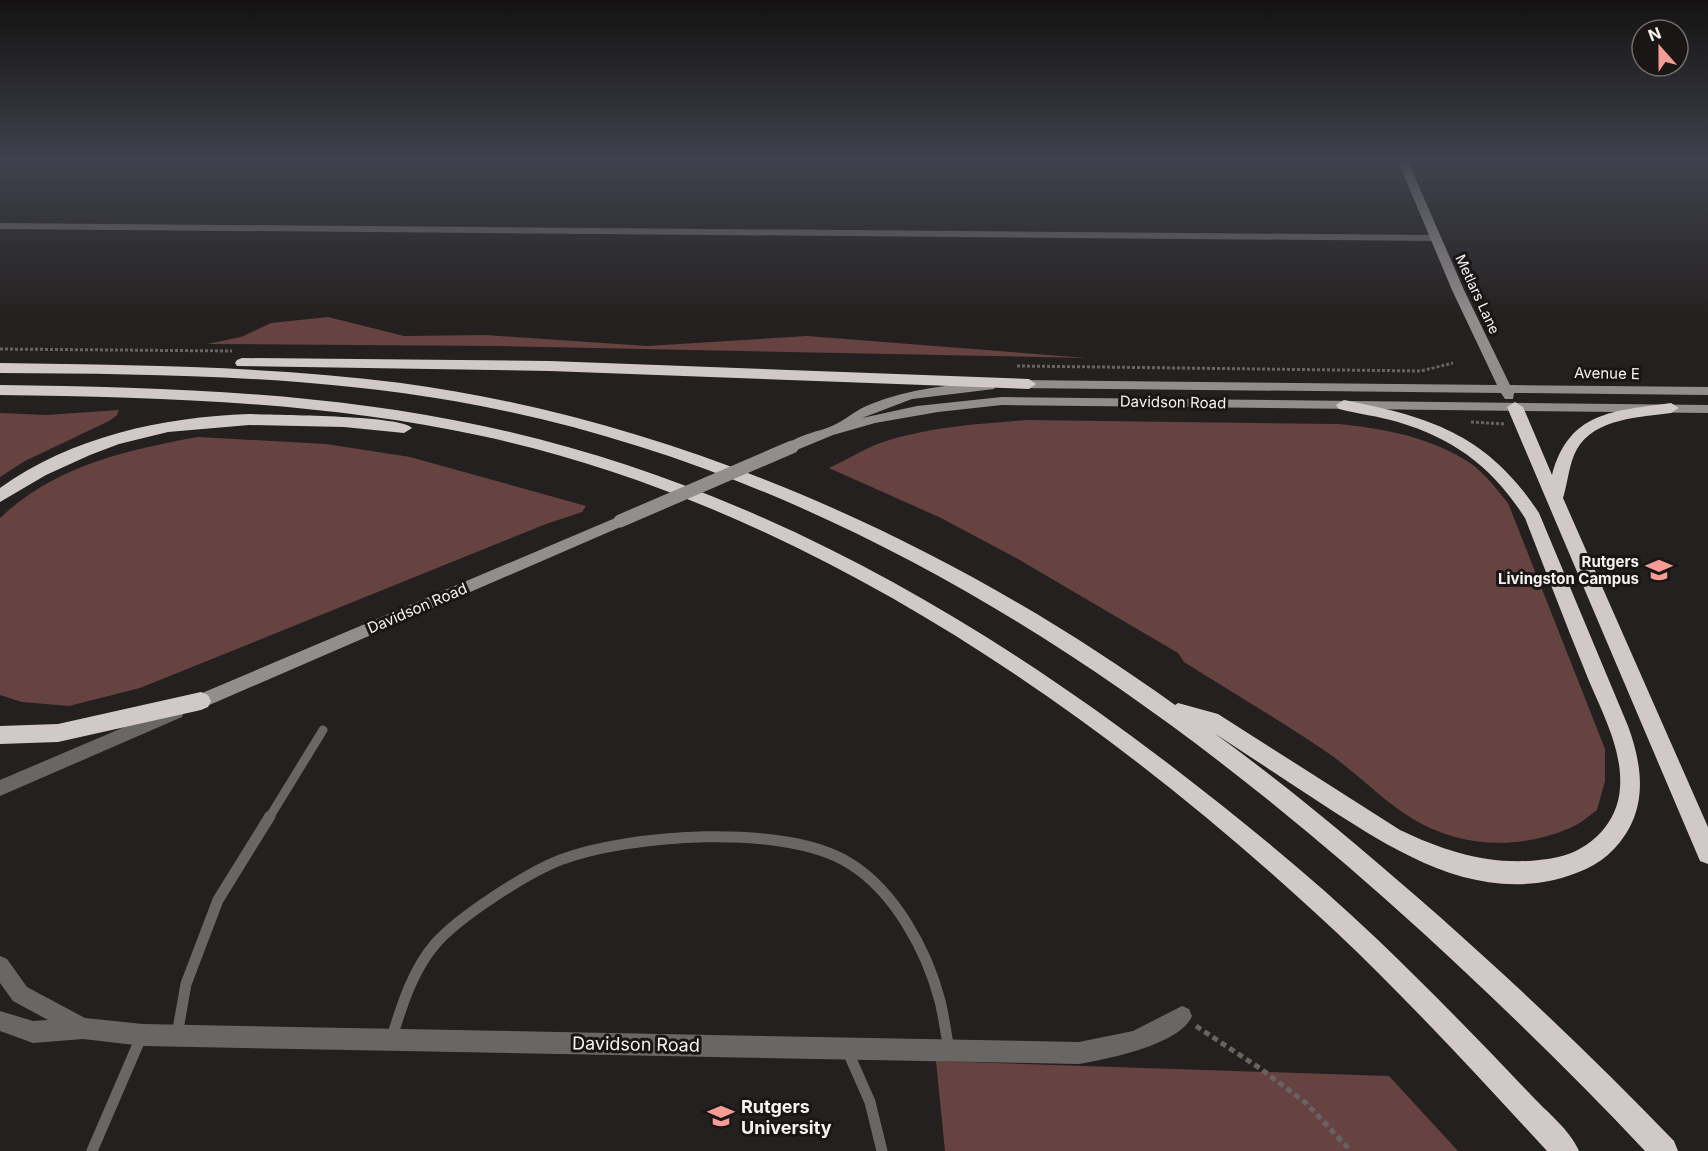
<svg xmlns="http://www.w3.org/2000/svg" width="1708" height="1151" font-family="Inter,sans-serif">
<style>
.forest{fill:#664340}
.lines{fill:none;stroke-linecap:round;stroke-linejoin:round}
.path-far1{stroke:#676362;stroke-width:3;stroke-dasharray:3 2;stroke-linecap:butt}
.path{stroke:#676362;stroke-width:5;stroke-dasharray:6 4;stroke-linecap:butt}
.lane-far1{stroke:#696666;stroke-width:9}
.lane{stroke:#696666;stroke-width:11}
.street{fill:#696666;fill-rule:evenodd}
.secondary{fill:#938e8e;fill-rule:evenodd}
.highway{fill:#d0c9c8;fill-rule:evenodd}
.secondary-bridge{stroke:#938e8e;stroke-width:13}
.labels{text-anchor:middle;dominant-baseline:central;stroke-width:6;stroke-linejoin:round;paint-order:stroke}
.far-street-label{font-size:14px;fill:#f6f2f2;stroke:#1b1616}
.street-label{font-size:15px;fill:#f6f2f2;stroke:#1b1616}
.poi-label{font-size:15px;font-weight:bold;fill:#f6f2f2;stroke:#1b1616;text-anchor:end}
.near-street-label{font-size:18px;fill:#f6f2f2;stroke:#1b1616}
.near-poi-label{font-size:18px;font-weight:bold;fill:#f6f2f2;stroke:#1b1616;text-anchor:start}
</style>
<rect width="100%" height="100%" fill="#24201f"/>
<path class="forest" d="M 328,317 L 404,336 L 486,335 L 647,346 L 807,336 L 1087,358 L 497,346 L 207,344 L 241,337 L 271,323 Z
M 119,410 L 117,415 L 109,421 L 25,461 L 0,477 L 0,413 L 47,415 Z
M 1026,420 L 1338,424 C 1380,428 1425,436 1462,458 C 1481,468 1495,487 1508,503 L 1605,749 L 1605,781 L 1597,810 C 1589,816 1580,824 1570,828 C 1519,850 1461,848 1413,819 C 1383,801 1359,775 1331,755 C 1283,722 1233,693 1184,662 L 1178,653 L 1018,559 L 941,518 L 829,468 C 844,461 859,452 875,445 C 922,427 977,424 1026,420 Z
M 198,437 L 326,444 L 410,457 L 586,506 L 582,512 L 546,524 L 140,688 L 69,706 L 22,702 L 0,695 L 0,518 C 55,466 126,450 198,437 Z
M 936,1061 L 1389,1076 L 1458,1151 L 945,1151 Z"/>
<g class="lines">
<path class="path-far1" d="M 0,349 L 232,351
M 1017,366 L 1421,371 L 1453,363
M 1471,422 L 1505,424"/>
<path class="path" d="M 1196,1026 L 1261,1069 L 1306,1103 L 1351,1151"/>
<path class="lane-far1" d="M 269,818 L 323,730"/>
<path class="lane" d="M 177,1035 L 186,984 L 218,900 L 270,816
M 392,1037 C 402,1005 413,969 436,943 C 460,916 527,873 560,860 C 629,834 785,823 849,863 C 895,891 927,951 940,1001 C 944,1017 946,1034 949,1050
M 848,1052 L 870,1102 L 882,1151
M 92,1151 L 142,1035"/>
<path class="street" d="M 0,223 L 1436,235 L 1441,238 L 1436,241 L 0,229 Z
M 176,705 L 182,707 L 184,712 L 182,717 L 0,796 L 0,780 Z
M 0,956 L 7,959 L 27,987 L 85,1018 L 143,1024 L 1079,1042 L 1133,1031 L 1182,1006 L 1189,1009 L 1192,1016 C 1180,1045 1107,1059 1079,1064 L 143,1046 L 83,1039 L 33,1043 L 0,1031 L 0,1011 L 33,1021 L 48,1020 L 13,1001 L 0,983 Z"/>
<path class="secondary" d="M 1397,159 L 1407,159 L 1464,290 L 1510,385 L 1708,387 L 1708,395 L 1514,393 L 1513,399 L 1505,399 L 1501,393 L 1017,388 L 1011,384 L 1017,380 L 1497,385 L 1452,290 Z
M 990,382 L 996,386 L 994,389 L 912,399 L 862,418 L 917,406 L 1002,397 L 1708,405 L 1708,413 L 1002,405 L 938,412 L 875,423 L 833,435 L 792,452 L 785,447 C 795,435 818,432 832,426 C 844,421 857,409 871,404 C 909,389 950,384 990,382 Z
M 620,516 L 625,517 L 627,521 L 625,525 L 207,706 L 201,708 L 195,706 L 193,701 L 195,696 Z"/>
<path class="highway" d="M 242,358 L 550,361 L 1029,379 L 1036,384 L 1029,389 L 550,371 L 237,366 L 235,363 L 237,360 Z
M 0,363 C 134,365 268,366 401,383 C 677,420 949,542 1175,705 L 1178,703 L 1218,714 L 1400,830 C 1450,854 1502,869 1558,857 C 1591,850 1618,822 1620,788 C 1623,747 1599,707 1585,671 C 1564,620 1545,569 1525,518 C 1493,468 1455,439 1398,422 C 1378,416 1358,414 1339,409 L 1336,405 L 1344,400 C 1431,417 1488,435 1539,513 L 1628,726 C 1644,770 1648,813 1614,849 C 1598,866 1577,874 1554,880 C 1466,900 1387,846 1316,800 C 1282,778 1248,755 1214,733 C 1293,790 1367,853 1440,917 C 1521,989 1599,1063 1674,1141 L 1678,1151 L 1645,1151 C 1574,1075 1499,1003 1422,932 C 1145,680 830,467 454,401 C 304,375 152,374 0,373 Z
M 0,385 C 162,387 324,392 483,426 C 738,480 969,610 1174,768 C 1244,822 1313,878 1377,939 C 1430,990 1481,1042 1532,1096 C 1547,1112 1570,1130 1579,1151 L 1547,1151 C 1478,1076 1409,1001 1335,931 C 1099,710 803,505 482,436 C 324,402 162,397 0,395 Z
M 1515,402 L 1523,407 L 1552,475 C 1569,411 1614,411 1671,403 L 1679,408 L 1671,413 C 1641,417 1595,418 1577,449 C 1569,463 1568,482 1563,498 L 1708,827 L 1708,864 L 1700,861 L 1507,407 Z
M 249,414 C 272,415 403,415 412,428 L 404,433 L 344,427 L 249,425 L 168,432 L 119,444 L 90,455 L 46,475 L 0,502 L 0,488 C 71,437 162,417 249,414 Z
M 201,692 L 208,695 L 211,701 L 208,707 L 201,710 L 58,742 L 0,744 L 0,726 L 58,724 Z"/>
<path class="secondary-bridge" d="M 620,521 L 792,447"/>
</g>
<linearGradient id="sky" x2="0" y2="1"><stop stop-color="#141211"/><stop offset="0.5" stop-color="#3f424d"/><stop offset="1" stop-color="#3f424d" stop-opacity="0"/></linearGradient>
<rect width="1708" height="320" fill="url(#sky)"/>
<defs>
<g id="university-bare" transform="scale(2.07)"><path d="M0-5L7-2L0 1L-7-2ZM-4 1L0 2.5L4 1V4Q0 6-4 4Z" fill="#f59c95" stroke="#1b1616" stroke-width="2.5" paint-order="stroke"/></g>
</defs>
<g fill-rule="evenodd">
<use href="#university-bare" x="1659" y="570"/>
<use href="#university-bare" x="721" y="1116"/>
</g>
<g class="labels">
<g class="far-street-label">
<text transform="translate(1478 294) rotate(65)">Metlars Lane</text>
</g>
<g class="street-label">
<text transform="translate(1607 373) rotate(1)">Avenue E</text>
<text transform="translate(1173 402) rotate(1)">Davidson Road</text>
<text transform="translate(417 608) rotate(-23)">Davidson Road</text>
</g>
<g class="poi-label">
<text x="1639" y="561">Rutgers<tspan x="1639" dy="17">Livingston Campus</tspan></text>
</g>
<g class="near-street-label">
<text transform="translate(636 1044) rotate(1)">Davidson Road</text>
</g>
<g class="near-poi-label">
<text x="741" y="1106">Rutgers<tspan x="741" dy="21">University</tspan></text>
</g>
</g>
<g transform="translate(1660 48) rotate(339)"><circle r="28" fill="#1b1616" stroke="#736e6e" stroke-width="1.5"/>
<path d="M0-4.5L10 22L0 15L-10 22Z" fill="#f59c95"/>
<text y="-9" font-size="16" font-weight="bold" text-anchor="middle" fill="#f6f2f2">N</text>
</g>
</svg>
